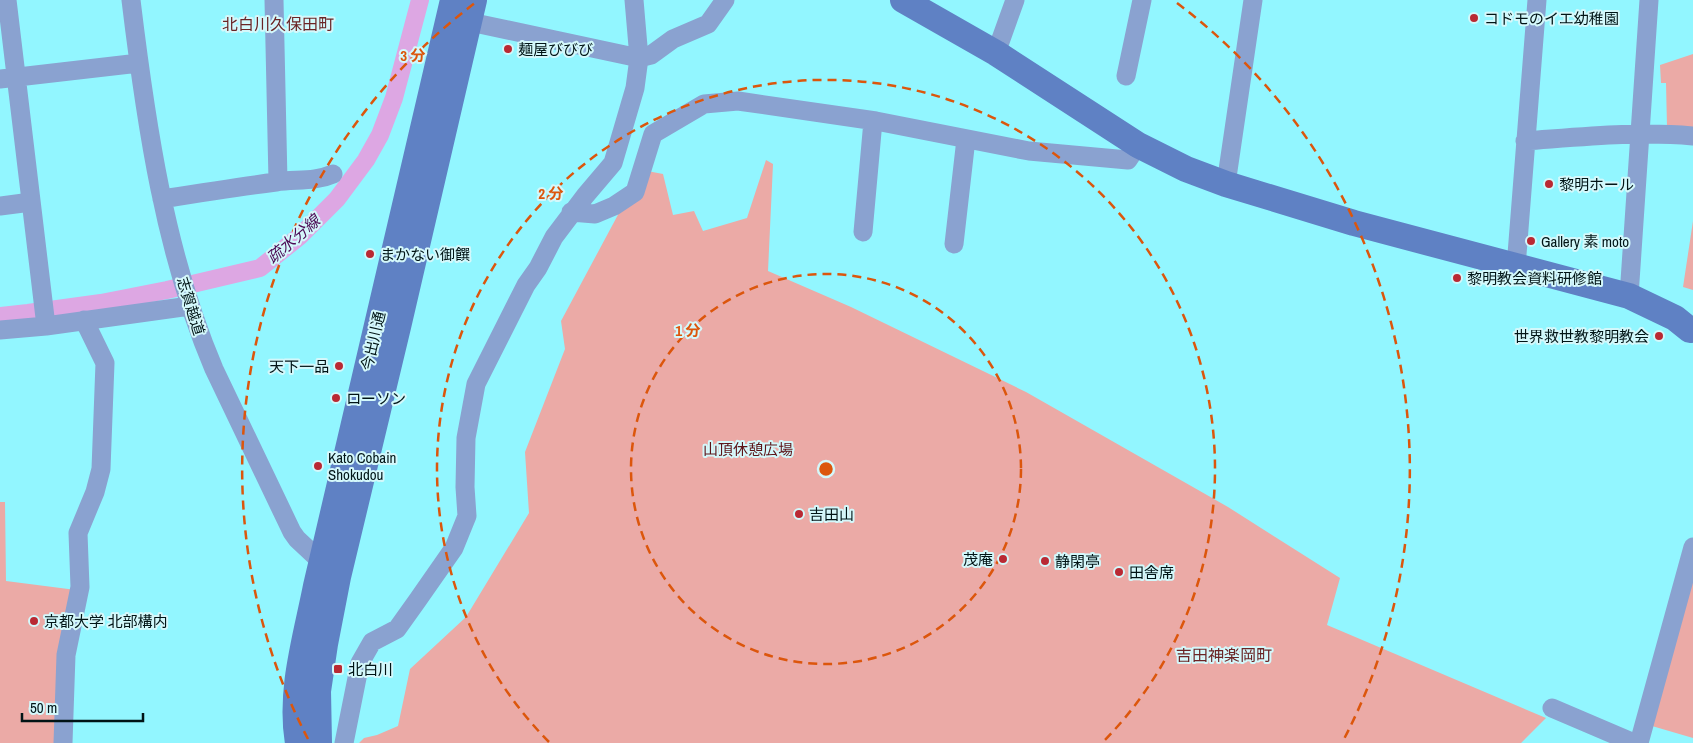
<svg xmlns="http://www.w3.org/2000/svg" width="1693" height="743" font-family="'Archivo Narrow','Noto Sans JP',sans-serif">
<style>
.green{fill:#ebaaa6}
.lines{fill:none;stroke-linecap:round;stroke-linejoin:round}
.canal{stroke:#dda7e3;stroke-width:18}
.street{stroke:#8aa2d0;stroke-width:19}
.secondary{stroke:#5f81c4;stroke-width:26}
.ring{fill:none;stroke:#dc560c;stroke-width:2.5;stroke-dasharray:9 6}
.poi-dot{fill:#b92933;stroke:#d4f8fb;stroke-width:2}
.labels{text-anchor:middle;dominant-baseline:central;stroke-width:4;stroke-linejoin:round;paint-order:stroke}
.poi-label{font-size:15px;fill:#011416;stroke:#d4f8fb;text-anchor:start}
.street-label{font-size:15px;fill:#011416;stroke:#d4f8fb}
.park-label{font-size:15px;fill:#5c1317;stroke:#d4f8fb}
.neighbourhood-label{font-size:16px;fill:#6a2425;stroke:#d4f8fb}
.water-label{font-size:16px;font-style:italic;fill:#4c0954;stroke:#d4f8fb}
.centre{fill:#dc560c;stroke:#d4f8fb;stroke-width:2.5}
.ring-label{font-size:15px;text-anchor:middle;font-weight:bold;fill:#dc560c;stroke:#d4f8fb;stroke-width:4;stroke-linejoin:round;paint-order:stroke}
</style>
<rect width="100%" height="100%" fill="#92f6ff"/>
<path class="green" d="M 1693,54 L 1693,130 L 1667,127 L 1666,83 L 1661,83 L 1660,65 Z
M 766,160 L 773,164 L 768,271 L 851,307 L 1026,392 L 1228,507 L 1340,578 L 1327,625 L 1546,718 L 1521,743 L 359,743 L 364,738 L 377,735 L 398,726 L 410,669 L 466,617 L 529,513 L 525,452 L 565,349 L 561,321 L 642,170 L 663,174 L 673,215 L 694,211 L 703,231 L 747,218 Z
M 1693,221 L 1693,290 L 1683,287 Z
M 0,502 L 5,502 L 6,581 L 76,590 L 58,743 L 0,743 Z
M 1693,579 L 1693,738 L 1652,726 Z"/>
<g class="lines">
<path class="canal" d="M 0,316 L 28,313 L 101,303 L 167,290 L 260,268 L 300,236 L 337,199 L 366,160 L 380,135 L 394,98 L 420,0"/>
<path class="street" d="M 7,0 L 46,326
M 131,0 C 146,124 165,254 214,369 L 292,532 L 297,539 L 328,568
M 274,0 L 278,181
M 456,19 L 639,58 L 651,55 L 673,39 L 708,24 L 725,0
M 996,53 L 1015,0
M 1126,76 L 1142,0
M 0,79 L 139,63
M 1525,141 C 1581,137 1637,131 1693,136
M 1226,184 L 1253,0
M 162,199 C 200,193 238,187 276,182 C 295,179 315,182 333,174
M 0,206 L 31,202
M 571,212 L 595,214 L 614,206 L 635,192 L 653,134 L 704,104 L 738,101 L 876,121 L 1029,151 L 1128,160 L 1138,145
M 863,232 L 873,121
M 954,244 L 966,139
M 1516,267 L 1537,0
M 1629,296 L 1649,0
M 0,330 L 46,326 L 190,306
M 1552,708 L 1634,743
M 63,743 L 66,655 L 80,587 L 78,533 L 95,492 L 101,469 L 105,363 L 84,320
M 344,743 L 360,663 L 372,642 L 397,629 L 417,601 L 454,548 L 467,516 L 465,487 L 466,438 L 476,384 L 526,285 L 538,268 L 554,237 L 585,196 L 613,163 L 635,88 L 639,58 L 634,0
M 1639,743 L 1693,547"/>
<path class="secondary" d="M 903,0 L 996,53 L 1138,145 L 1186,169 L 1226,184 L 1354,223 L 1629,296 L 1675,318 L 1690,330
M 298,743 C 289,691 306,637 316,586 L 453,0
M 319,743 L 318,691 L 325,644 L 338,577 L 398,327 L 474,0"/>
</g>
<g class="ring">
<circle cx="826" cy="469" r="195"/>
<path d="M549 742A389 389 0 1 1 1103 742"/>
<path d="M308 739A584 584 0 0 1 475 3M1177 3A584 584 0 0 1 1344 739"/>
</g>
<g class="poi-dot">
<circle cx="1474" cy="18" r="5"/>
<circle cx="508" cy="49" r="5"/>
<circle cx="1549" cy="184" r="5"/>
<circle cx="1531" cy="241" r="5"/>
<circle cx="370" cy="254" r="5"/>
<circle cx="1457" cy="278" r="5"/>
<circle cx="1659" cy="336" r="5"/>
<circle cx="339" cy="366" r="5"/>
<circle cx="336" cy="398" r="5"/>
<circle cx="318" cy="466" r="5"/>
<circle cx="799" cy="514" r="5"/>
<circle cx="1003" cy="559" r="5"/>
<circle cx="1045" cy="561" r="5"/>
<circle cx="1119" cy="572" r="5"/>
<circle cx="34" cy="621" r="5"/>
<rect x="333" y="664" width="10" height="10" rx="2.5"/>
</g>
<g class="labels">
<g class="poi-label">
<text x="1484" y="18">コドモのイエ幼稚園</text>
<text x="518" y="49">麺屋びびび</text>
<text x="1559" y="184">黎明ホール</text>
<text x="1541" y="241">Gallery 素 moto</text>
<text x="380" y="254">まかない御饌</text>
<text x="1467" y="278">黎明教会資料研修館</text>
<text x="1649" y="336" text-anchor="end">世界救世教黎明教会</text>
<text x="329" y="366" text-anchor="end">天下一品</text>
<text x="346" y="398">ローソン</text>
<text x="328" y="457">Kato Cobain<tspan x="328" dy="17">Shokudou</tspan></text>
<text x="809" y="514">吉田山</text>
<text x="993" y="559" text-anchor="end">茂庵</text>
<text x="1055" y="561">静閑亭</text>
<text x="1129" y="572">田舎席</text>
<text x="44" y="621">京都大学 北部構内</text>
<text x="348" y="669">北白川</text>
</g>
<g class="street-label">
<text transform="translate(191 306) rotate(73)">志賀越道</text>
<text transform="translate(373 341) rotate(-77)">今出川通</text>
</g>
<g class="park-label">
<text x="748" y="449">山頂休憩広場</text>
</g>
<g class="neighbourhood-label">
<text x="278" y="24">北白川久保田町</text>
<text x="1224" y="655">吉田神楽岡町</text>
</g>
<g class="water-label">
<text transform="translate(293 239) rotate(-41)">疏水分線</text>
</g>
</g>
<circle cx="826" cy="469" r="8" class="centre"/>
<g class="ring-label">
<text x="413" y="61">3 分</text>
<text x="551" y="199">2 分</text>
<text x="688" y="336">1 分</text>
</g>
<path d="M22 713v8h121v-8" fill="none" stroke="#011416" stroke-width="2.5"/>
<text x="30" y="713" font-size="15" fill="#011416" stroke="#d4f8fb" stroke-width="4" paint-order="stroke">50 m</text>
</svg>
